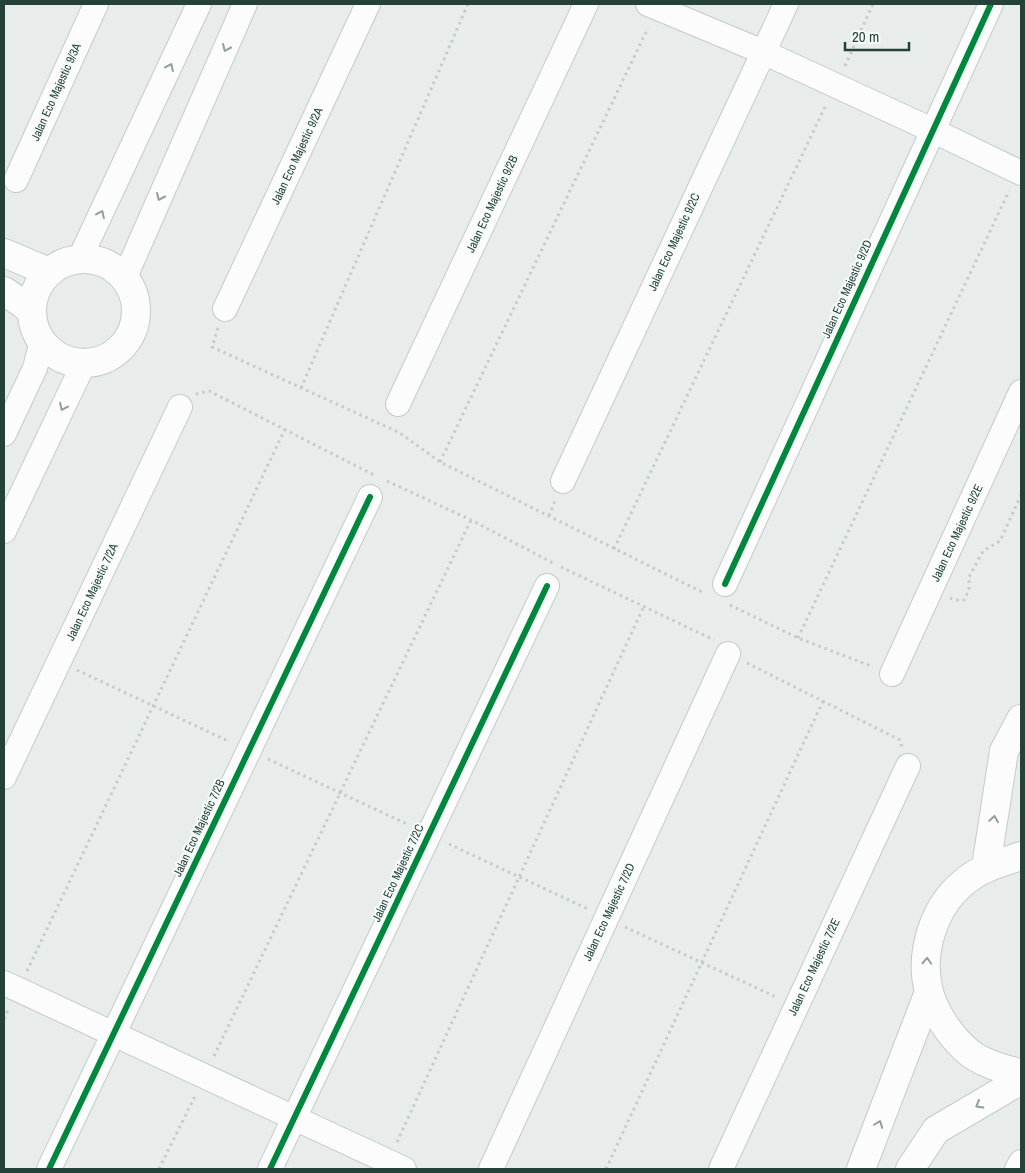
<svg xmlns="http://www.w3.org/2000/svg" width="1025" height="1173" font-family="'Archivo Narrow',sans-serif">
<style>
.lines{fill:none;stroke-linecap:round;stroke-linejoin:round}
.minor-casing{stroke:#c5cac8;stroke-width:26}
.tertiary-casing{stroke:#c5cac8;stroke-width:30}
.path{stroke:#c3ccca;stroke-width:3;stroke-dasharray:2.5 4;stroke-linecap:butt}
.minor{stroke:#fcfcfc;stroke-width:24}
.tertiary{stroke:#fcfcfc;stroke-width:28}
.cycleway-casing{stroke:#f7fbf9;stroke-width:9}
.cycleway{stroke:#00873e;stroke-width:6}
.oneway{stroke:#909f9b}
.labels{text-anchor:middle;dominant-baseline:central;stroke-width:4;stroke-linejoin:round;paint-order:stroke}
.street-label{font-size:12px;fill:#24423a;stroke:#f7fbf9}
</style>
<rect width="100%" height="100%" fill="#e8edeb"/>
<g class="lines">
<g class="minor-casing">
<path id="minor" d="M 648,4 L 763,52 L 932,130 L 1021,173
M 16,180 L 96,4
M 80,258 L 199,4
M 125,277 L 245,4
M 225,309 L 368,4
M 398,404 L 586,4
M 4,434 L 35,368 L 42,341
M 563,481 L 786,4
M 4,531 L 84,363
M 725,584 L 991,4
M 892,674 L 1021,392
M 4,777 L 180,407
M 4,983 L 404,1169
M 49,1169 L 370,497
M 270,1169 L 547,586
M 491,1169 L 728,654
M 721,1169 L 908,766
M 1017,1169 L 1021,1162"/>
</g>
<g class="tertiary-casing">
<path id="tertiary" d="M 4,253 L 49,272
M32 311a52 52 0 1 1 104 0a52 52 0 1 1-104 0Z
M 4,291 L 23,304 L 32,312
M 1021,856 C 1000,863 980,868 963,883 C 933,908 919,954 929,992 C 935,1013 949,1034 965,1049 C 980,1063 1002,1069 1021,1073
M 986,867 L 1004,751 L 1021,719
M 861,1169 L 929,992
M 910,1169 L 936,1130 L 1021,1080"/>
</g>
<path class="path" d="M 845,66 L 873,4
M 218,328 L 212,347 L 400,433 L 440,462 L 704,593
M 301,388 L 468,4
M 196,394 L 209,391 L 374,475
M 440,462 L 648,28
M 387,481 L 471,520 L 553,563
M 549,516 L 555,501
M 614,549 L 826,105
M 561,567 L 714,640
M 950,598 L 955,600 L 964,600 L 969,590 L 969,577 L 983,551 L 1000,541 L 1021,495
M 730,605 L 798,638 L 871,666
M 798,638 L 1009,191
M 747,663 L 900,740 L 902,747
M 77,670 L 230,742
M 268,759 L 409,825
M 449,844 L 588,909
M 625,927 L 776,997
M 27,971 L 285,429
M 4,1019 L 9,1008
M 214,1056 L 471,520
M 397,1142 L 644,606
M 159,1169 L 195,1096
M 606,1169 L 823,701"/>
<use href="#minor" class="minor"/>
<use href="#tertiary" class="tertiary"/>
<g class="cycleway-casing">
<path id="cycleway" d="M 725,584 L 991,4
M 49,1169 L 370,497
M 270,1169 L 547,586"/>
</g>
<use href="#cycleway" class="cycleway"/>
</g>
<defs><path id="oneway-chevron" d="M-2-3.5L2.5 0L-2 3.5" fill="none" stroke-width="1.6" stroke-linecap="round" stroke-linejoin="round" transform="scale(1.25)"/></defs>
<g class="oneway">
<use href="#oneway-chevron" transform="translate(226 48) rotate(114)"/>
<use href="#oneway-chevron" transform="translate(170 67) rotate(-65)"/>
<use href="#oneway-chevron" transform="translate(160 197) rotate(114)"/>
<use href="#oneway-chevron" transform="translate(101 214) rotate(-65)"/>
<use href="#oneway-chevron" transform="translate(63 407) rotate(115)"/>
<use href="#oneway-chevron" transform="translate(994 819) rotate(-81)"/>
<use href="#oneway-chevron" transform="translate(927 961) rotate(-87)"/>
<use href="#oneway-chevron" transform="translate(979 1105) rotate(150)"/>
<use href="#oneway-chevron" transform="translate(879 1124) rotate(-69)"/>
</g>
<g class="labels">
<g class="street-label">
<text transform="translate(56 92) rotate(-66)">Jalan Eco Majestic 9/3A</text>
<text transform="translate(297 156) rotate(-65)">Jalan Eco Majestic 9/2A</text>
<text transform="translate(492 204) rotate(-65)">Jalan Eco Majestic 9/2B</text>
<text transform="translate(674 242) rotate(-65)">Jalan Eco Majestic 9/2C</text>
<text transform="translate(847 289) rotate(-66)">Jalan Eco Majestic 9/2D</text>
<text transform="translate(957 533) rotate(-65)">Jalan Eco Majestic 9/2E</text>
<text transform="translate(92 592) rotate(-65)">Jalan Eco Majestic 7/2A</text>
<text transform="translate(199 828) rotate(-65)">Jalan Eco Majestic 7/2B</text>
<text transform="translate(398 873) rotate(-65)">Jalan Eco Majestic 7/2C</text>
<text transform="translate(609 912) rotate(-65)">Jalan Eco Majestic 7/2D</text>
<text transform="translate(814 967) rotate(-65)">Jalan Eco Majestic 7/2E</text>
</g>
</g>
<rect width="1025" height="1173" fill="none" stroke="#24423a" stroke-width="10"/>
<path d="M845 42v8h64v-8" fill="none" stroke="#24423a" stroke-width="2.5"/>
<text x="852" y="42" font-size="15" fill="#24423a" stroke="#f7fbf9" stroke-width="4" paint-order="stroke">20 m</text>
</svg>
